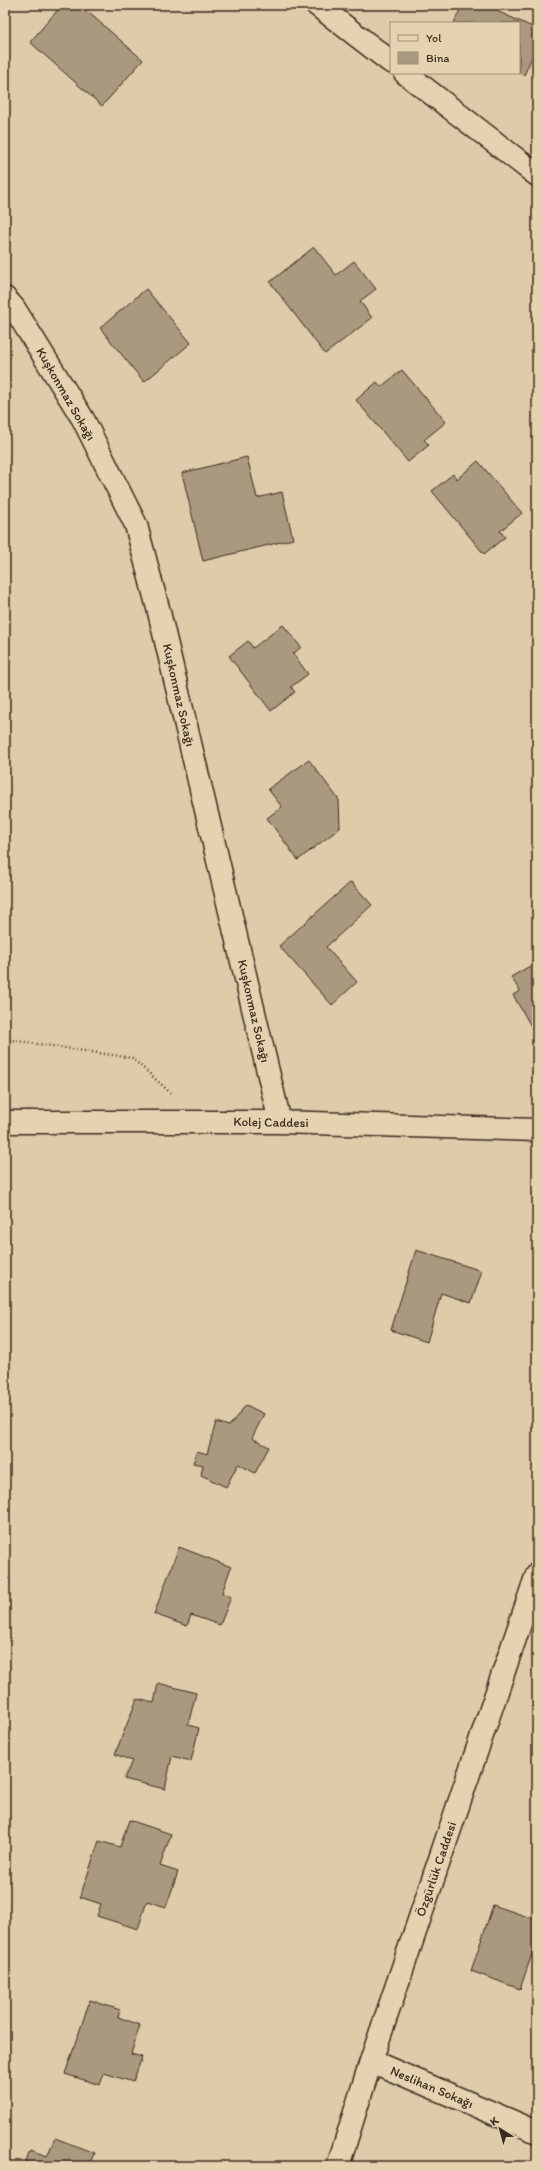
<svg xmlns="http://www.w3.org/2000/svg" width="542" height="2171" font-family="Itim,sans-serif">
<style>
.building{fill:#ab997f;stroke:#3b2a1e}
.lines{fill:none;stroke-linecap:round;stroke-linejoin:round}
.street-casing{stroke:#3b2a1e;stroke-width:25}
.path{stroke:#3b2a1e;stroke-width:2.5;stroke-dasharray:1 3;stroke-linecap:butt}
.street{stroke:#e5d2b0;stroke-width:22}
.labels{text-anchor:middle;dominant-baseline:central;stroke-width:3;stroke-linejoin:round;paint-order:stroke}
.street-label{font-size:13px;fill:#3b2a1e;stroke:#e5d2b0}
</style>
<rect width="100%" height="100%" fill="#decbaa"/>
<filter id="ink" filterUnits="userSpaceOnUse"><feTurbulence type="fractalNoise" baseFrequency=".025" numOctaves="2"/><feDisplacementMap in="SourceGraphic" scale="8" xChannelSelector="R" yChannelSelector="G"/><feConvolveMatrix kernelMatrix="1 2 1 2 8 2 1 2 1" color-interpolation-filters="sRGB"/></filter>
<g filter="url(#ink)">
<path class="building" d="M 62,5 L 80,5 L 143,60 L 102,106 L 30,42 Z
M 462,5 L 502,5 L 499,12 L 537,29 L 537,46 L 524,75 L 519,73 L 519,23 L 454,23 Z
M 314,247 L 336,275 L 354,261 L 376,289 L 360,301 L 372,318 L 325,354 L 270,282 Z
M 146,289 L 191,343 L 144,382 L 100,328 Z
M 402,370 L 446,422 L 424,440 L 429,445 L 408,462 L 356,400 L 377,382 L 381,387 Z
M 247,457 L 257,498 L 282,492 L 293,539 L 203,561 L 182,473 Z
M 478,461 L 522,513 L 500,531 L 505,537 L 484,554 L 432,491 L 453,474 L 457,479 Z
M 283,625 L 301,647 L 293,654 L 308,674 L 291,687 L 295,692 L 271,711 L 229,656 L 248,641 L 253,648 Z
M 309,760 L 339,800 L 340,828 L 298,860 L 267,818 L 282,807 L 268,789 Z
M 351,882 L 372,905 L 326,947 L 357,982 L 332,1005 L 279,946 Z
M 537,962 L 537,1022 L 531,1026 L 513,995 L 520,991 L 511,977 Z
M 416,1250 L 482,1271 L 471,1303 L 441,1293 L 427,1342 L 391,1330 Z
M 246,1405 L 264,1414 L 252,1438 L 269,1447 L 255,1473 L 238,1464 L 226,1487 L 201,1475 L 203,1465 L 193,1463 L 197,1451 L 207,1454 L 216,1422 L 229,1426 Z
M 179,1547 L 231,1567 L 222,1593 L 231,1597 L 220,1625 L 191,1615 L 187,1626 L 154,1614 Z
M 158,1683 L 196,1693 L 188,1725 L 199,1728 L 191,1761 L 172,1756 L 165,1789 L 124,1779 L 132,1761 L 115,1754 L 137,1699 L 154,1703 Z
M 129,1820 L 171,1834 L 160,1866 L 178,1872 L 166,1907 L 147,1901 L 138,1929 L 97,1916 L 101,1904 L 80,1897 L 99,1841 L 120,1847 Z
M 493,1905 L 537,1920 L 537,1949 L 534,1948 L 520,1989 L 471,1971 Z
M 90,2000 L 120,2010 L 118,2017 L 140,2025 L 131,2054 L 142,2057 L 133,2082 L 104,2073 L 100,2085 L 65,2074 Z
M 55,2138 L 94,2153 L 89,2166 L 24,2166 L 30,2150 L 47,2156 Z"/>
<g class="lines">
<g class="street-casing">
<path id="street" d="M 317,5 L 391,62
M 405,73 L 537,175
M 5,298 L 14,308 L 83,419 L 136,525 L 159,612 L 280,1122
M 5,1122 L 280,1122 L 537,1130
M 371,2061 L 537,2132
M 338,2166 L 371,2061 L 537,1574"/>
</g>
<path class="path" d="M 5,1039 L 132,1058 L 172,1094"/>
<use href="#street" class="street"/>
</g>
</g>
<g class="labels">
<g class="street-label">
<text transform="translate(66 394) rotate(60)">Kuşkonmaz Sokağı</text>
<text transform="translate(179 695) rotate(77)">Kuşkonmaz Sokağı</text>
<text transform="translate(254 1011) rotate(77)">Kuşkonmaz Sokağı</text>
<text transform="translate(271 1122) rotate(1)">Kolej Caddesi</text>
<text transform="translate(436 1869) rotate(-71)">Özgürlük Caddesi</text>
<text transform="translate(432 2087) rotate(23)">Neslihan Sokağı</text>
</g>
</g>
<rect width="542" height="2171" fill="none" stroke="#e5d2b0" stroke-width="20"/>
<rect x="10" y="10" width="522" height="2151" fill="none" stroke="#3b2a1e" stroke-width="1.5" filter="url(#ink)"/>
<rect x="390" y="22" width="130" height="52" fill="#e5d2b0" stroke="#a18f76"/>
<rect x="398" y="35" width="20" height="6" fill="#e5d2b0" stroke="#a18f76"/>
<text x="426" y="42" font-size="12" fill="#3b2a1e">Yol</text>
<rect x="398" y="52" width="20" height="12" fill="#ab997f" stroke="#a18f76"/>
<text x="426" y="62" font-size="12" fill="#3b2a1e">Bina</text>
<g transform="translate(500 2129) rotate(323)" stroke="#e5d2b0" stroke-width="3" paint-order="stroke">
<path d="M0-3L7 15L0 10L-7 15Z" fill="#3b2a1e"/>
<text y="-6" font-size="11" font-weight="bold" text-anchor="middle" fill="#3b2a1e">K</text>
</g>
</svg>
